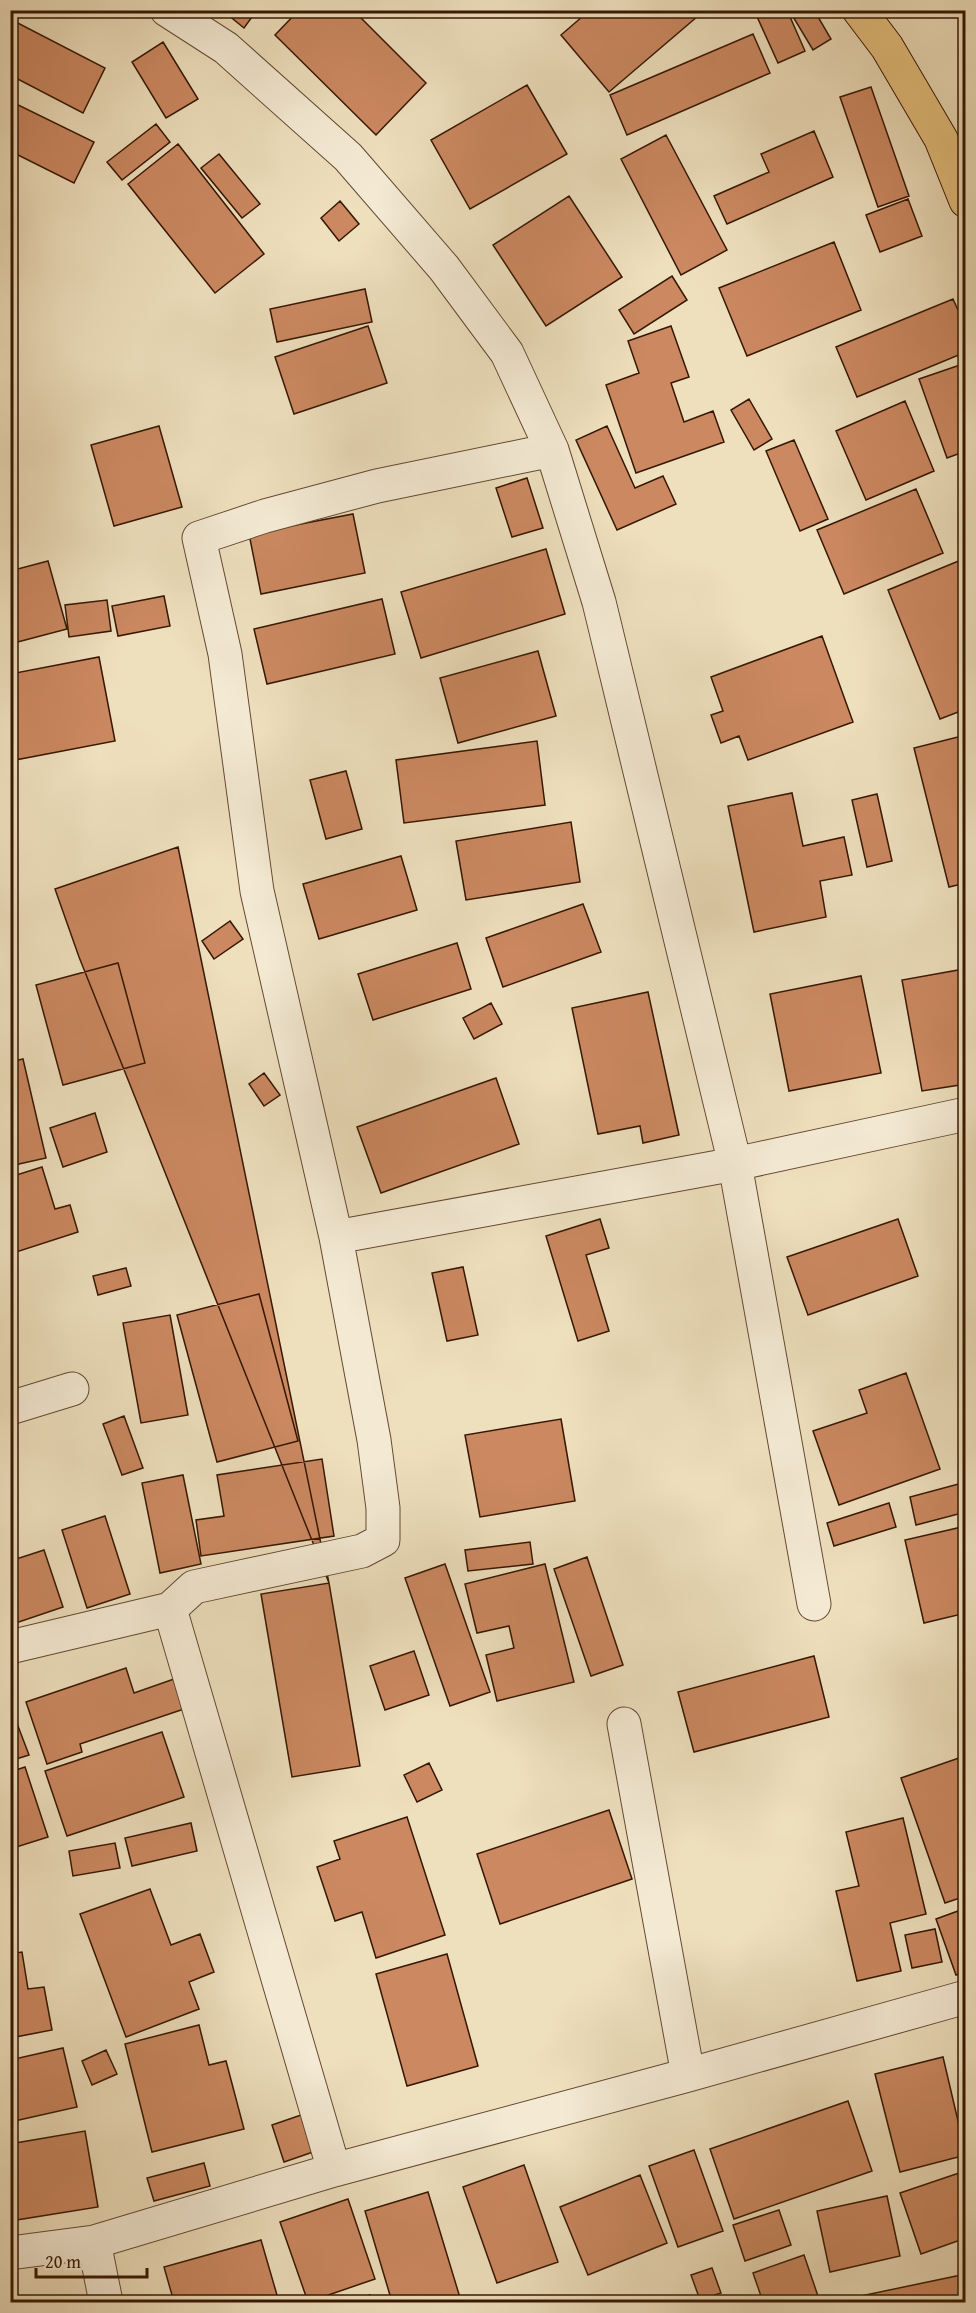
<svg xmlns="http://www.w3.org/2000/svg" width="976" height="2313" font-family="'Gentium Book Plus',serif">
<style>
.building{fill:#cb8861;stroke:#361702;stroke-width:1.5}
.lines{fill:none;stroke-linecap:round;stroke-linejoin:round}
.minor-casing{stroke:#644931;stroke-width:35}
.primary-casing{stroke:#361702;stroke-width:35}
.minor{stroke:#f4ead4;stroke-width:33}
.primary{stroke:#e7c07e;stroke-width:33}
</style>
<rect width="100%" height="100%" fill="#eedfbd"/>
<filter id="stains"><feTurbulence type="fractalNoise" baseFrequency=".00333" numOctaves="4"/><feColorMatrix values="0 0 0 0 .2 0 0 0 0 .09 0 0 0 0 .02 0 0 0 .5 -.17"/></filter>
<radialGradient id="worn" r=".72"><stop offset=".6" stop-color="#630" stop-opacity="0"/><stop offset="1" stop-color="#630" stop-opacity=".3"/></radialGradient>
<path class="building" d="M 222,10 L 257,10 L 244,28 Z
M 299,10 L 353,10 L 426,83 L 376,135 L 275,35 Z
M 590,10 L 705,10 L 609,92 L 561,35 Z
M 754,10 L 787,10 L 805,51 L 778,63 Z
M 789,10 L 814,10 L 831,39 L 813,50 Z
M 10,19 L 105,68 L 83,113 L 10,75 Z
M 753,34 L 770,73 L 627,135 L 610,95 Z
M 163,42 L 198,99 L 166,118 L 132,62 Z
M 527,85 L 567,154 L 470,209 L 431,140 Z
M 871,87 L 909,196 L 878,207 L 840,97 Z
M 10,101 L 94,142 L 74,183 L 10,151 Z
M 156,124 L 170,142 L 122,180 L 107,162 Z
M 814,131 L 833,177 L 727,224 L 714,196 L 769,172 L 761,154 Z
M 666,135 L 727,250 L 681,275 L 621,159 Z
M 178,144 L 264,254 L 215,293 L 128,184 Z
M 219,154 L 260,204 L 242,218 L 201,168 Z
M 569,196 L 622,277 L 546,326 L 493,245 Z
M 908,199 L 922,236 L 880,252 L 866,215 Z
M 340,201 L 359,224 L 339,241 L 321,218 Z
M 834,242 L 861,310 L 747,356 L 719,288 Z
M 672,276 L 687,300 L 634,334 L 619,310 Z
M 365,289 L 372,322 L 277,342 L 270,309 Z
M 953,299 L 966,328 L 966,352 L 857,397 L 836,347 Z
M 368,326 L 387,383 L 294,414 L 275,357 Z
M 671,326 L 689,377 L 671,383 L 684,422 L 713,411 L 724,442 L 636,473 L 606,385 L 639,373 L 628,341 Z
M 960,365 L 966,379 L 966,451 L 947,458 L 919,379 Z
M 749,399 L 772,439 L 754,450 L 731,410 Z
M 905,401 L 934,471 L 866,500 L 836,431 Z
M 159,426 L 182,507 L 114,526 L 91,445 Z
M 607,426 L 635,488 L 663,476 L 676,504 L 617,530 L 576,440 Z
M 794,440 L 828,519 L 800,531 L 766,451 Z
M 527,478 L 543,528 L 512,537 L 496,488 Z
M 916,489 L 943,553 L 844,594 L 817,530 Z
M 353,514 L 365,573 L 261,594 L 249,534 Z
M 546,549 L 565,614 L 421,658 L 401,592 Z
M 961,560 L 966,571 L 966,709 L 940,719 L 888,590 Z
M 48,561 L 67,629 L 10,644 L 10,571 Z
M 164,596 L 170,626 L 118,636 L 112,606 Z
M 382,599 L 395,654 L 267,684 L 254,629 Z
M 107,600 L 111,631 L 69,637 L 65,605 Z
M 822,636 L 853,722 L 748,760 L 739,736 L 721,743 L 711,715 L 723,711 L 711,677 Z
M 538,651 L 556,716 L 458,743 L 440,678 Z
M 99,657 L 115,741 L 10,761 L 10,674 Z
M 966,735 L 966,883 L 949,887 L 914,748 Z
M 537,741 L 545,805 L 404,823 L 396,760 Z
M 346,771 L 362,829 L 326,839 L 310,780 Z
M 792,793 L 803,846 L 844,837 L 852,875 L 820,881 L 826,917 L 754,932 L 728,806 Z
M 877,794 L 892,861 L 867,867 L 852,800 Z
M 571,822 L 580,882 L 466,900 L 456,841 Z
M 178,847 L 329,1583 L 79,957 L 55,889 Z
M 401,856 L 417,910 L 319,939 L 303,884 Z
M 583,904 L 601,952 L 503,987 L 486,938 Z
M 230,921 L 243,939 L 214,959 L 202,941 Z
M 457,943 L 471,989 L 373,1020 L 358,974 Z
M 118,963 L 145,1063 L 63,1085 L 36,985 Z
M 964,969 L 966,1084 L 922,1091 L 902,980 Z
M 861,976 L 881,1073 L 789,1091 L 770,994 Z
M 648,992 L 679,1135 L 643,1143 L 640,1126 L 598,1134 L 572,1008 Z
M 491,1003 L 502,1024 L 474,1039 L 463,1018 Z
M 23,1059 L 46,1158 L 10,1166 L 10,1062 Z
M 264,1073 L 280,1095 L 264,1106 L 249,1084 Z
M 496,1078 L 519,1144 L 381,1193 L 357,1127 Z
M 95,1113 L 107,1152 L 63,1167 L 50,1128 Z
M 42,1167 L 55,1209 L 70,1205 L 78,1232 L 10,1254 L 10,1177 Z
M 600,1219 L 609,1248 L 586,1255 L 609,1331 L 578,1341 L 546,1236 Z
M 898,1219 L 918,1276 L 808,1315 L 787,1257 Z
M 463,1267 L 478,1335 L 447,1341 L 432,1273 Z
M 126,1268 L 131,1286 L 98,1295 L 93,1276 Z
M 259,1294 L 298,1441 L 217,1462 L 177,1315 Z
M 170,1315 L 188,1415 L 141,1423 L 123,1323 Z
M 906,1373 L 940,1469 L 839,1505 L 813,1431 L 867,1413 L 859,1390 Z
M 124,1416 L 143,1468 L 122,1475 L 103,1424 Z
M 561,1419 L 575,1501 L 480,1517 L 465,1435 Z
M 322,1459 L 334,1536 L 201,1556 L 196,1520 L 224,1516 L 217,1475 Z
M 183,1475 L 201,1564 L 160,1573 L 142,1483 Z
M 966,1482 L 966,1512 L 916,1525 L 910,1497 Z
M 889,1503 L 896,1527 L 834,1546 L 827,1523 Z
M 105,1516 L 130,1594 L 87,1608 L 62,1530 Z
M 966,1526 L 966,1613 L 924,1623 L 905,1540 Z
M 530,1542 L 533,1564 L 468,1571 L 465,1550 Z
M 44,1550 L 63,1607 L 10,1625 L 10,1561 Z
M 587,1557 L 623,1665 L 591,1676 L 554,1569 Z
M 445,1564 L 490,1692 L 450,1706 L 405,1578 Z
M 545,1564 L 574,1682 L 497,1701 L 486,1655 L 514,1648 L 509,1626 L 477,1633 L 465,1584 Z
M 329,1583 L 360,1766 L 292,1777 L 261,1594 Z
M 414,1651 L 429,1695 L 385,1710 L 370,1666 Z
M 814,1656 L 829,1717 L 694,1752 L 678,1692 Z
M 126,1668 L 134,1693 L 174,1679 L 184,1709 L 80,1744 L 82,1752 L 47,1764 L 26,1702 Z
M 10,1705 L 29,1755 L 10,1761 Z
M 162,1732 L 184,1797 L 67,1836 L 45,1771 Z
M 959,1758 L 966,1775 L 966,1896 L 945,1903 L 901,1778 Z
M 429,1763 L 442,1790 L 417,1802 L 404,1775 Z
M 25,1767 L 48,1837 L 10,1849 L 10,1772 Z
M 609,1810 L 632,1879 L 500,1924 L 477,1854 Z
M 407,1817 L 445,1935 L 376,1958 L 362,1912 L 335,1921 L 317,1867 L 340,1859 L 334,1841 Z
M 903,1818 L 926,1914 L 890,1923 L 901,1971 L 857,1981 L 836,1891 L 859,1886 L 846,1832 Z
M 191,1823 L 197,1851 L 132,1866 L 125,1838 Z
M 115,1843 L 120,1868 L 73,1876 L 69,1851 Z
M 150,1889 L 171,1945 L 200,1934 L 214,1972 L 189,1982 L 199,2009 L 126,2037 L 80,1914 Z
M 958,1911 L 966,1932 L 966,1972 L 956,1975 L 936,1919 Z
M 935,1929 L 942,1962 L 912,1968 L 905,1935 Z
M 22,1952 L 28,1989 L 44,1987 L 52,2030 L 10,2038 L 10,1954 Z
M 447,1954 L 478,2066 L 407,2086 L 376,1974 Z
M 199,2025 L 209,2065 L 226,2061 L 244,2129 L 152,2152 L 125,2044 Z
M 63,2048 L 77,2107 L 10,2122 L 10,2060 Z
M 106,2050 L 117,2074 L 92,2085 L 82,2061 Z
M 943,2057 L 966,2155 L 900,2172 L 875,2074 Z
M 848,2101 L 872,2171 L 734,2219 L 710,2149 Z
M 304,2114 L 316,2151 L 284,2162 L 272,2125 Z
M 85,2131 L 98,2207 L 10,2221 L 10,2144 Z
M 694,2150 L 723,2231 L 678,2247 L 649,2166 Z
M 204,2163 L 210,2186 L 154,2201 L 147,2178 Z
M 524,2165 L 558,2262 L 497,2283 L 463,2187 Z
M 962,2172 L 966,2182 L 966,2238 L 921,2254 L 900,2193 Z
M 640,2175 L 667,2243 L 588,2275 L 560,2207 Z
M 428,2192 L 461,2301 L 392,2302 L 365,2211 Z
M 887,2196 L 900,2256 L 830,2272 L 817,2211 Z
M 348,2199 L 375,2279 L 308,2302 L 280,2222 Z
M 779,2210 L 791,2245 L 745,2261 L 733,2225 Z
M 261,2240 L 279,2302 L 174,2302 L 164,2267 Z
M 804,2255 L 820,2302 L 763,2302 L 753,2273 Z
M 712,2268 L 721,2293 L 700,2300 L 691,2275 Z
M 966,2274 L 966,2302 L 852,2302 L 851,2298 Z
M 370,2295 L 372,2302 L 346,2302 Z"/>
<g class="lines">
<g class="minor-casing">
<path id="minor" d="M 167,10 L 226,48 L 348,157 L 444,268 L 507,353 L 552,450 L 599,602 L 735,1164 L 814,1604
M 336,1237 L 735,1164 L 966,1114
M 10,1408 L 72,1389
M 170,1609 L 334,2170
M 10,1647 L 170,1609 L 194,1587 L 362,1551 L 383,1540 L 383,1508 L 374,1440 L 336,1237 L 257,891 L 225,654 L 199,538 L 265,516 L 377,486 L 552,450
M 624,1724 L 688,2075
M 94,2242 L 106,2302
M 10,2253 L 94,2242 L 334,2170 L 688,2075 L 966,1997"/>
</g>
<g class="primary-casing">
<path id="primary" d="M 859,10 L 887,47 L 941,139 L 966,201"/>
</g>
<use href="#minor" class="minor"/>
<use href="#primary" class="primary"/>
</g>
<rect width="976" height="2313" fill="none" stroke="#eedfbd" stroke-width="36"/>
<rect x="12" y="12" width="952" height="2289" fill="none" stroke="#361702" stroke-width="3"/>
<rect x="18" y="18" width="940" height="2277" fill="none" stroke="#361702" stroke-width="1.5"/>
<path d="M36 2268v9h111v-9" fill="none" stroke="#361702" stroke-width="3"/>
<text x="45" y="2268" font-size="18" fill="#361702" stroke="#f4ead4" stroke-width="4.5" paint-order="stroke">20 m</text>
<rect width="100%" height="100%" filter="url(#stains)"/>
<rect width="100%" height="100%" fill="url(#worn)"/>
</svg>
